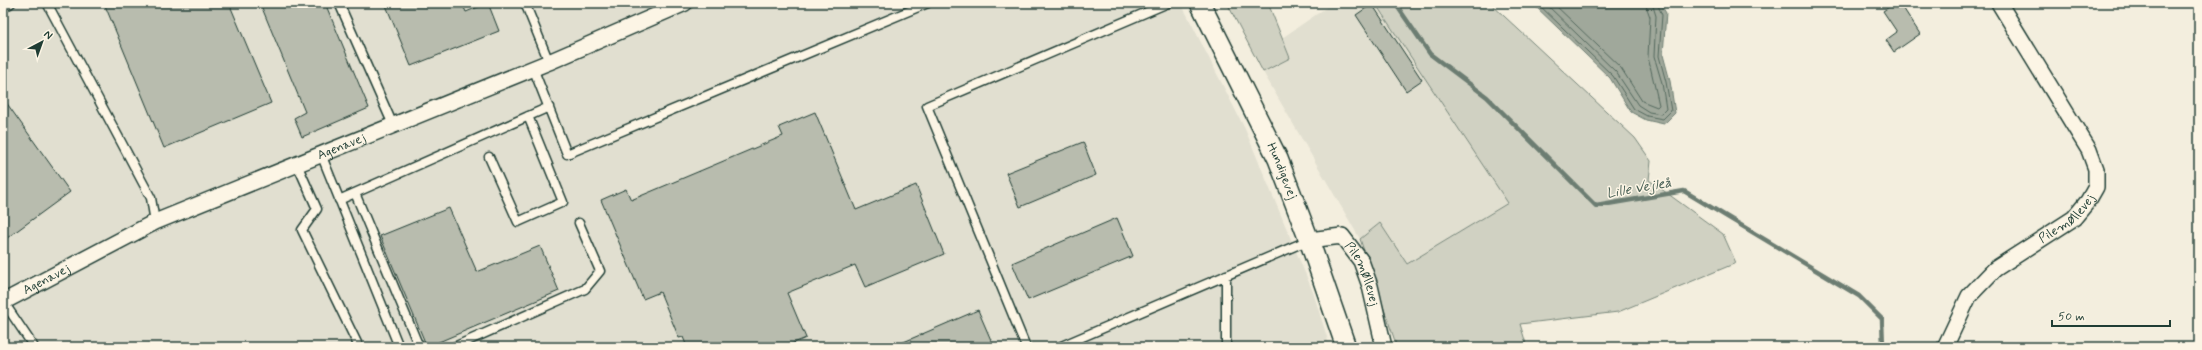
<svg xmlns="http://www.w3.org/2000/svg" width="2202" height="350" font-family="Mynerve,sans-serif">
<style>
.built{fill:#e1dfd0}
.green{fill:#d0d1c2;stroke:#78877b}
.water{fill:#a0a89b;stroke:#6c7d72}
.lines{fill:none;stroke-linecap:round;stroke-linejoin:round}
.shore{stroke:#53685d;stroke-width:1}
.stream{stroke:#6c7d72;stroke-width:4.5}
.building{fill:#b8bcae;stroke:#1f3d34}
.service-casing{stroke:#1f3d34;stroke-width:11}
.minor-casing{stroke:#1f3d34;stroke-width:18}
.tertiary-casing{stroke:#1f3d34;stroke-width:22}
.service{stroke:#fcf5e5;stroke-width:8}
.minor{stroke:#fcf5e5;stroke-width:15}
.tertiary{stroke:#fcf5e5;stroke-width:19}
.labels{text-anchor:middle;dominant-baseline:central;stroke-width:3;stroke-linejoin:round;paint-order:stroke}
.street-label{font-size:13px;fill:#1f3d34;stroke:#fcf5e5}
.water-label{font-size:14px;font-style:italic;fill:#465d53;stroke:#fcf5e5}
</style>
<rect width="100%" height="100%" fill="#f3eede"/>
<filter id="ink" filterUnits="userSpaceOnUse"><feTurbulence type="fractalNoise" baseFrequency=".025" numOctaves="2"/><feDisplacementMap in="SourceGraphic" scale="8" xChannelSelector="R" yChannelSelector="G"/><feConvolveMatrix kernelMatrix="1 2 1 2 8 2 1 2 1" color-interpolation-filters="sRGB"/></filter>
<g filter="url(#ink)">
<path class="built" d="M 3,3 L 1181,3 L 1245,129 L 1313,292 L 1330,347 L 3,347 Z
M 1333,3 L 1375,3 L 1508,203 L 1407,264 L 1380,223 L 1360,239 L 1263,72 L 1290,58 L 1282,38 Z"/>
<path class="green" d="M 1227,3 L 1268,3 L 1290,58 L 1263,72 Z
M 1375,3 L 1490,3 L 1635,138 L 1651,161 L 1649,180 L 1723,234 L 1736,263 L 1618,312 L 1520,324 L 1527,347 L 1397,347 L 1360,239 L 1380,223 L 1407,264 L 1508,203 Z"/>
<path class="water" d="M 1532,3 L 1660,3 L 1666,13 L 1663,55 L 1670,81 L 1675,113 L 1664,124 L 1646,120 L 1631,112 L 1610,78 Z"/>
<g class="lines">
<path class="shore" d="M 1537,3 L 1613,76 L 1634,109 L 1647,116 L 1663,119 L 1671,111 L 1666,82 L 1659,56 L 1662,15 L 1657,3
M 1545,3 L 1616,72 L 1638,105 L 1649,112 L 1661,114 L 1666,109 L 1662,83 L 1654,56 L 1656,16 L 1652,3
M 1553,3 L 1621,68 L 1642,101 L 1657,107 L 1659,105 L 1648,57 L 1650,17 L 1645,3"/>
<path class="stream" d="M 1395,3 L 1430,54 L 1487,97 L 1596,206 L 1684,191 L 1859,296 L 1882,319 L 1883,347"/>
</g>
<path class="building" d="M 104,3 L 229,3 L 271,103 L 164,148 Z
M 260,3 L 325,3 L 369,108 L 302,137 L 294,118 L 305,112 Z
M 385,3 L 462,3 L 466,12 L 488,3 L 499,31 L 411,66 Z
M 1895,3 L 1900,3 L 1920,34 L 1894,52 L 1886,40 L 1897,32 L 1883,11 Z
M 1372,4 L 1422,80 L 1406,91 L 1356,15 Z
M 3,98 L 70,192 L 3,241 Z
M 815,112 L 856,210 L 916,185 L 944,254 L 865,287 L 855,265 L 787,293 L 806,338 L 784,347 L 687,347 L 683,337 L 679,338 L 660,292 L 643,299 L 601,200 L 626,189 L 631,200 L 783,136 L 779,127 Z
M 1083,142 L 1096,175 L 1020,207 L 1006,173 Z
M 449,208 L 477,272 L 540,246 L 559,291 L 427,347 L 380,236 Z
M 1117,218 L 1133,256 L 1028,300 L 1012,263 Z
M 978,310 L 994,347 L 892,347 Z"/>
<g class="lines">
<g class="service-casing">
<path id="service" d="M 47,3 L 151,198 L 155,222
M 339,3 L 393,125
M 525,3 L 549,62
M 3,8 L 11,3
M 533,68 L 567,154 L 928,3
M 321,154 L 399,347
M 489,157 L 518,222 L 563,202 L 528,116
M 297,164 L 317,209 L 302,230 L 359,347
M 355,193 L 417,342 L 422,347
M 339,200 L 549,107
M 1226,275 L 1226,347
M 3,301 L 34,347
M 454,347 L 585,289 L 600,271 L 579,223
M 1026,347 L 927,106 L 1168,3
M 1059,347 L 1309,240"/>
</g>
<g class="minor-casing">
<g id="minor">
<path id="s1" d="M 1309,240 L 1342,236 L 1361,261 L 1370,286 L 1384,347"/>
<path id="s2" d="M 3,302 L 155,222 L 549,62 L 685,3"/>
<path id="s3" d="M 1945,347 L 1969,296 L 1995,269 L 2074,218 L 2088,201 L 2096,187 L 2096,169 L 2089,150 L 1999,3"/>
</g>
</g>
<g class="tertiary-casing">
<g id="tertiary">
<path id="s4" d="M 1200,3 L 1278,159 L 1309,240 L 1346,347"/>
</g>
</g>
<use href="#service" class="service"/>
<use href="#minor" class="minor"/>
<use href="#tertiary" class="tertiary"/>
</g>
</g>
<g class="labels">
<g class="street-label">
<text stroke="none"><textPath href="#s2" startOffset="373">Agenavej</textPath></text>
<text stroke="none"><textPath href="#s4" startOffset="187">Hundigevej</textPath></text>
<text stroke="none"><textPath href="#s3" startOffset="182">Pilemøllevej</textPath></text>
<text stroke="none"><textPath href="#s1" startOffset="77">Pilemøllevej</textPath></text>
<text stroke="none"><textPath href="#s2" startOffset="49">Agenavej</textPath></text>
</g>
<g class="water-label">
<text transform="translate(1639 188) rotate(-10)">Lille Vejleå</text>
</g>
</g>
<rect width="2202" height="350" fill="none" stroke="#fcf5e5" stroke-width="16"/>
<rect x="8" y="8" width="2186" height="334" fill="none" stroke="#1f3d34" stroke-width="1.5" filter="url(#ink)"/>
<g transform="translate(42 42) rotate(41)" stroke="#fcf5e5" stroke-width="3" paint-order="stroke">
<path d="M0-3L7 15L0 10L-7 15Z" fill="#1f3d34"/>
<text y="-6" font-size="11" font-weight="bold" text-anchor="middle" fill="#1f3d34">N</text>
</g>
<path d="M2052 320v6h118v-6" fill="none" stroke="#1f3d34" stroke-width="2"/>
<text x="2058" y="320" font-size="12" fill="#1f3d34" stroke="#fcf5e5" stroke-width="3" paint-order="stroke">50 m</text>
</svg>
